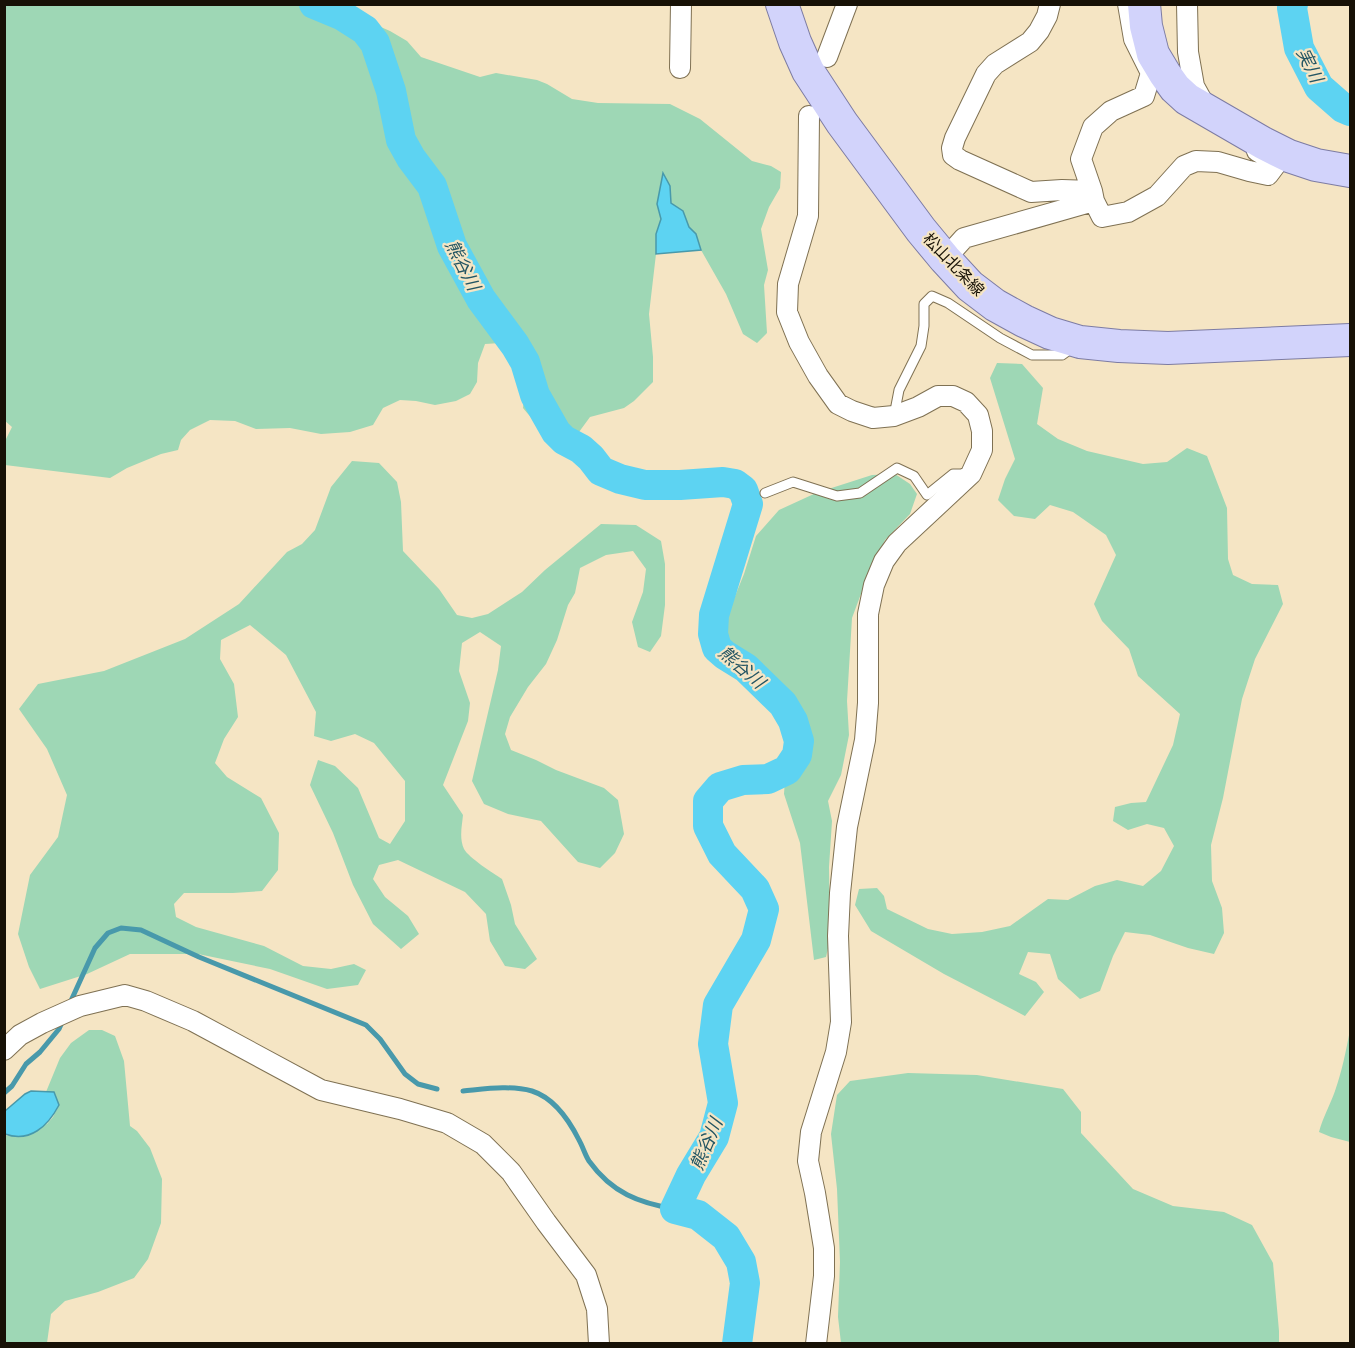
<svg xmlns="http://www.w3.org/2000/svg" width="1355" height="1348" font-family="Lora,'Noto Sans JP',serif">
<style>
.green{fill:#9ed7b5}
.water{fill:#5dd3f2;stroke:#4899ab;stroke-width:1.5}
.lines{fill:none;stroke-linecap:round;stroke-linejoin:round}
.stream{stroke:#4899ab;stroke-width:5}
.river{stroke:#5dd3f2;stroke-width:30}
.lane-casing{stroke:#7f7153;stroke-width:11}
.street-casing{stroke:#7f7153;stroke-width:22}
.primary-casing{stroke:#7d7ca3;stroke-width:34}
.lane{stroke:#fff;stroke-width:9}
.street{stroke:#fff;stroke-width:20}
.primary{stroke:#d2d3fb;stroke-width:32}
.labels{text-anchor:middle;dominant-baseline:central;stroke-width:4.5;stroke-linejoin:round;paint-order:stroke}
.street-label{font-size:16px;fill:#171106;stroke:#f5e5c4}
.water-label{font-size:18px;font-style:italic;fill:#235563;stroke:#f5e5c4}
</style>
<rect width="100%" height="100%" fill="#f5e5c4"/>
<path class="green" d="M 5,5 L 330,5 L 390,31 L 407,41 L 421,57 L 480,77 L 496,73 L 537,80 L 547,84 L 572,99 L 598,103 L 670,104 L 700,119 L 752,161 L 771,166 L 781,172 L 780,188 L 769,207 L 761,229 L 768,270 L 764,285 L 767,333 L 757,343 L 743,334 L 726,294 L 701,250 L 696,234 L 689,227 L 683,211 L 671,203 L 670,186 L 657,204 L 661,219 L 656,234 L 656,254 L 649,314 L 653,357 L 653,382 L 634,401 L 624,408 L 590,417 L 579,432 L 566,441 C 550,432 534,423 523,408 L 526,374 L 514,349 L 501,343 L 485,344 L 478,363 L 477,382 L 470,394 L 456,401 L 435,405 L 416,401 L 400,400 L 383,408 L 373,425 L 350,432 L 321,434 L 290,428 L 256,429 L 235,421 L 210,420 L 190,430 L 181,440 L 178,450 L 161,454 L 127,468 L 110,478 L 5,465 L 5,441 L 12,427 L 4,420 Z
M 997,363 L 1022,364 L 1043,388 L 1037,424 L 1058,439 L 1087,451 L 1143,464 L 1167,462 L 1187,448 L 1207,456 L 1227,508 L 1228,559 L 1233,575 L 1252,584 L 1278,585 L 1283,604 L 1255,659 L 1242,699 L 1223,798 L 1211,845 L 1212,881 L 1222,908 L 1224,933 L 1214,954 L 1188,948 L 1150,935 L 1125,932 L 1113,956 L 1100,991 L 1080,999 L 1058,979 L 1050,954 L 1028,952 L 1019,974 L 1036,982 L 1044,992 L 1025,1016 L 944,974 L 871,931 L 855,905 L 859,889 L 877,888 L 884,896 L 887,909 L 928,929 L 952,934 L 982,932 L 1010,926 L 1048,899 L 1068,900 L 1095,886 L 1117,880 L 1143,886 L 1161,871 L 1174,846 L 1164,828 L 1147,824 L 1128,830 L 1113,821 L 1115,807 L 1131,803 L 1146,802 L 1173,745 L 1180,714 L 1138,676 L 1129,649 L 1102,621 L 1094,604 L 1116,555 L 1106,535 L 1073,512 L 1050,505 L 1035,519 L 1014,516 L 998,500 L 1005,479 L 1015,459 L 990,378 Z
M 352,461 L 379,463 L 397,482 L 401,502 L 403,551 L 439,589 L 457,615 L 472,618 L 488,614 L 522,592 L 545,570 L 601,524 L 636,525 L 661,541 L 665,564 L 665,605 L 661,636 L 650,652 L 638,647 L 632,622 L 643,592 L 646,569 L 633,551 L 606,555 L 580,568 L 575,593 L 568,605 L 557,640 L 546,664 L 528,687 L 510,717 L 505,734 L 511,750 L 536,760 L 556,770 L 604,788 L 618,800 L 624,834 L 615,853 L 600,868 L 578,862 L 541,821 L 508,814 L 484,804 L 472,781 L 498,670 L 501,646 L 480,632 L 462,643 L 459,671 L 470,703 L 468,721 L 443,785 L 463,815 C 462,826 459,838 464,849 C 469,858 493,873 502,879 L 511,905 L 515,924 L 537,959 L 525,969 L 505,966 L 490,941 L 486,914 L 465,892 L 398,860 L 379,865 L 373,879 L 385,897 L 408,916 L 419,934 L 401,949 L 373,924 L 353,885 L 333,833 L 310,785 L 318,760 L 335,766 L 358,788 L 379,838 L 390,844 L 405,821 L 405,781 L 374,743 L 355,734 L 331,741 L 314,736 L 316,712 L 286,655 L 250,625 L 221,640 L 220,659 L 234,684 L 238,717 L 224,739 L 215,763 L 227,777 L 261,798 L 279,833 L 278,870 L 262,891 L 233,893 L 184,893 L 174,904 L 176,917 L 196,927 L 264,946 L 303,966 L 331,969 L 354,964 L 366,970 L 358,985 L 327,989 L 270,969 L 198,954 L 130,954 L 87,974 L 40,989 L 29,967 L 18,934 L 30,875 L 58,837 L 67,795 L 47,749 L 19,709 L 38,684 L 104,671 L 185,639 L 239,604 L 287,552 L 302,544 L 315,530 L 331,487 Z
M 895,474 L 910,484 L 917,494 L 910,514 L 885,540 L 868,575 L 852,618 L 847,701 L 849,735 L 841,775 L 828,801 L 832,821 L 829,867 L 830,940 L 826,957 L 814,960 L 800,843 L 784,794 L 787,752 L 783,724 L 761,686 L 728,648 L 725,621 L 744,574 L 756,536 L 779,510 L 816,493 L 872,475 Z
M 89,1030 L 102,1030 L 115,1036 L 124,1061 L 130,1126 L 137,1131 L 150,1148 L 162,1179 L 161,1223 L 148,1259 L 134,1278 L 98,1292 L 65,1301 L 51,1314 L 47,1343 L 5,1343 L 4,1134 L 7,1136 L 47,1124 L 53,1117 L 59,1105 L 54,1092 L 46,1092 L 60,1058 L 71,1043 Z
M 1350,1030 L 1350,1142 L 1331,1137 L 1319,1132 C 1323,1117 1330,1105 1335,1091 C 1342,1071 1346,1051 1350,1030 Z
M 908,1073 L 977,1075 L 1063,1089 L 1081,1112 L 1081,1133 L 1133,1189 L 1173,1206 L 1224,1212 L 1252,1225 L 1273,1263 L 1279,1331 L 1279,1343 L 841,1343 L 838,1317 L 840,1262 L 837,1189 L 831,1134 L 837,1095 L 850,1081 Z"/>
<path class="water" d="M 663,173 L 670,186 L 671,203 L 683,211 L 689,227 L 696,234 L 701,250 L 656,254 L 656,234 L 661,219 L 657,204 Z
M 31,1091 L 54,1092 L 59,1105 C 48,1126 30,1143 5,1134 L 5,1111 L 25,1094 Z"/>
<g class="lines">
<path class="stream" d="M 70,1003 L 95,948 L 108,933 L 121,928 L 141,930 L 199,957 L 366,1025 L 380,1039 L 405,1074 L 418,1084 L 437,1089
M 463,1091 C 485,1089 510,1085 532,1091 C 554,1098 569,1120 579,1140 C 583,1147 585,1155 589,1161 C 612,1193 639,1203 675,1209
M 4,1093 L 12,1086 L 26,1064 L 40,1052 L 59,1029 L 63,1020"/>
<path class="river" d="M 314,4 L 343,16 L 365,30 L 375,43 L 391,91 L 401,140 L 411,158 L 432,186 L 452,246 L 481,299 L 515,345 L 525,362 L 535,395 L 556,432 L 564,440 L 581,449 L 591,458 L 601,471 L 620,479 L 645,485 L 680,485 L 723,482 L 735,484 L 743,490 L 748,504 L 714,615 L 713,634 L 717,648 L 725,655 L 746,668 L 783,704 L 793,721 L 799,741 L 797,755 L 787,770 L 768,779 L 743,780 L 720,787 L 708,801 L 708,826 L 722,854 L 755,889 L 764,909 L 756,940 L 718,1005 L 713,1044 L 723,1103 L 714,1137 L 691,1175 L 675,1209 L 698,1215 L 726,1237 L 741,1262 L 745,1283 L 737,1344
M 1293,4 L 1292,8 L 1299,48 L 1319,87 L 1343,108 L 1350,111"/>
<g class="lane-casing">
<path id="lane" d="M 894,416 L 899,390 L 921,346 L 924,326 L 924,304 L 932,296 L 948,303 L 1000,338 L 1032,355 L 1062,355 L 1073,347
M 765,493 L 793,482 L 837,496 L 860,493 L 897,468 L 914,476 L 927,495 L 953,474 L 968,474"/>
</g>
<g class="street-casing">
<path id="street" d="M 1050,4 L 1047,16 L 1039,31 L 1030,42 L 995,64 L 986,74 L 955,138 L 952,148 L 953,155 L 960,160 L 1031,192 L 1062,190 L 1092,191
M 1128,4 L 1134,39 L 1151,73 L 1144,96 L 1111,111 L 1093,127 L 1081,159 L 1092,191 L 1094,201 L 1102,217 L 1128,212 L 1157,196 L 1184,166 L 1196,161 L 1218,162 L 1249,171 L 1268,175 L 1277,163 L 1257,151
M 1187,4 L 1188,52 L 1194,86 L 1205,106
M 827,57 L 847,4
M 680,68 L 681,4
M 809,116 L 808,216 L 788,284 L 787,312 L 799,342 L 818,376 L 838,404 L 852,411 L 873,418 L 894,416 L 918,407 L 938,396 L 953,396 L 966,402 L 978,415 L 982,431 L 982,450 L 971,474 L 897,543 L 884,561 L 874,585 L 868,614 L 868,703 L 865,740 L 847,827 L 840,893 L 838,936 L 841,1022 L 836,1052 L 811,1132 L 808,1161 L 815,1193 L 824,1248 L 824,1276 L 816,1344
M 945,259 L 964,238 L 1094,201
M 4,1050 L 20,1035 L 42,1023 L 80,1006 L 125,995 L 146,1001 L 193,1021 L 321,1090 L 400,1109 L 447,1123 L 483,1144 L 511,1172 L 546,1222 L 586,1275 L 597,1309 L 599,1344"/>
</g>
<g class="primary-casing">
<path id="primary" d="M 782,4 L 795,42 L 808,71 L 842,123 L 921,230 L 945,259 L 970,286 L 995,305 L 1024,321 L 1050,333 L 1080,342 L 1119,346 L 1168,348 L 1350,340
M 1144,4 L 1146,26 L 1153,54 L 1165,74 L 1175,88 L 1187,99 L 1263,143 L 1289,156 L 1316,165 L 1350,171"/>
</g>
<use href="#lane" class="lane"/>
<use href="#street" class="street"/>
<use href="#primary" class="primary"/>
</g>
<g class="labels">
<g class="street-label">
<text transform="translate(954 264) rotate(46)">松山北条線</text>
</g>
<g class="water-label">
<text transform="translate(1310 65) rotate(64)">実川</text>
<text transform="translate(463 265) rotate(63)">熊谷川</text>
<text transform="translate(742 667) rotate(41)">熊谷川</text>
<text transform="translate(706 1144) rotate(-67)">熊谷川</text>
</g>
</g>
<rect width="1355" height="1348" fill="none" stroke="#171106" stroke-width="12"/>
</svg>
